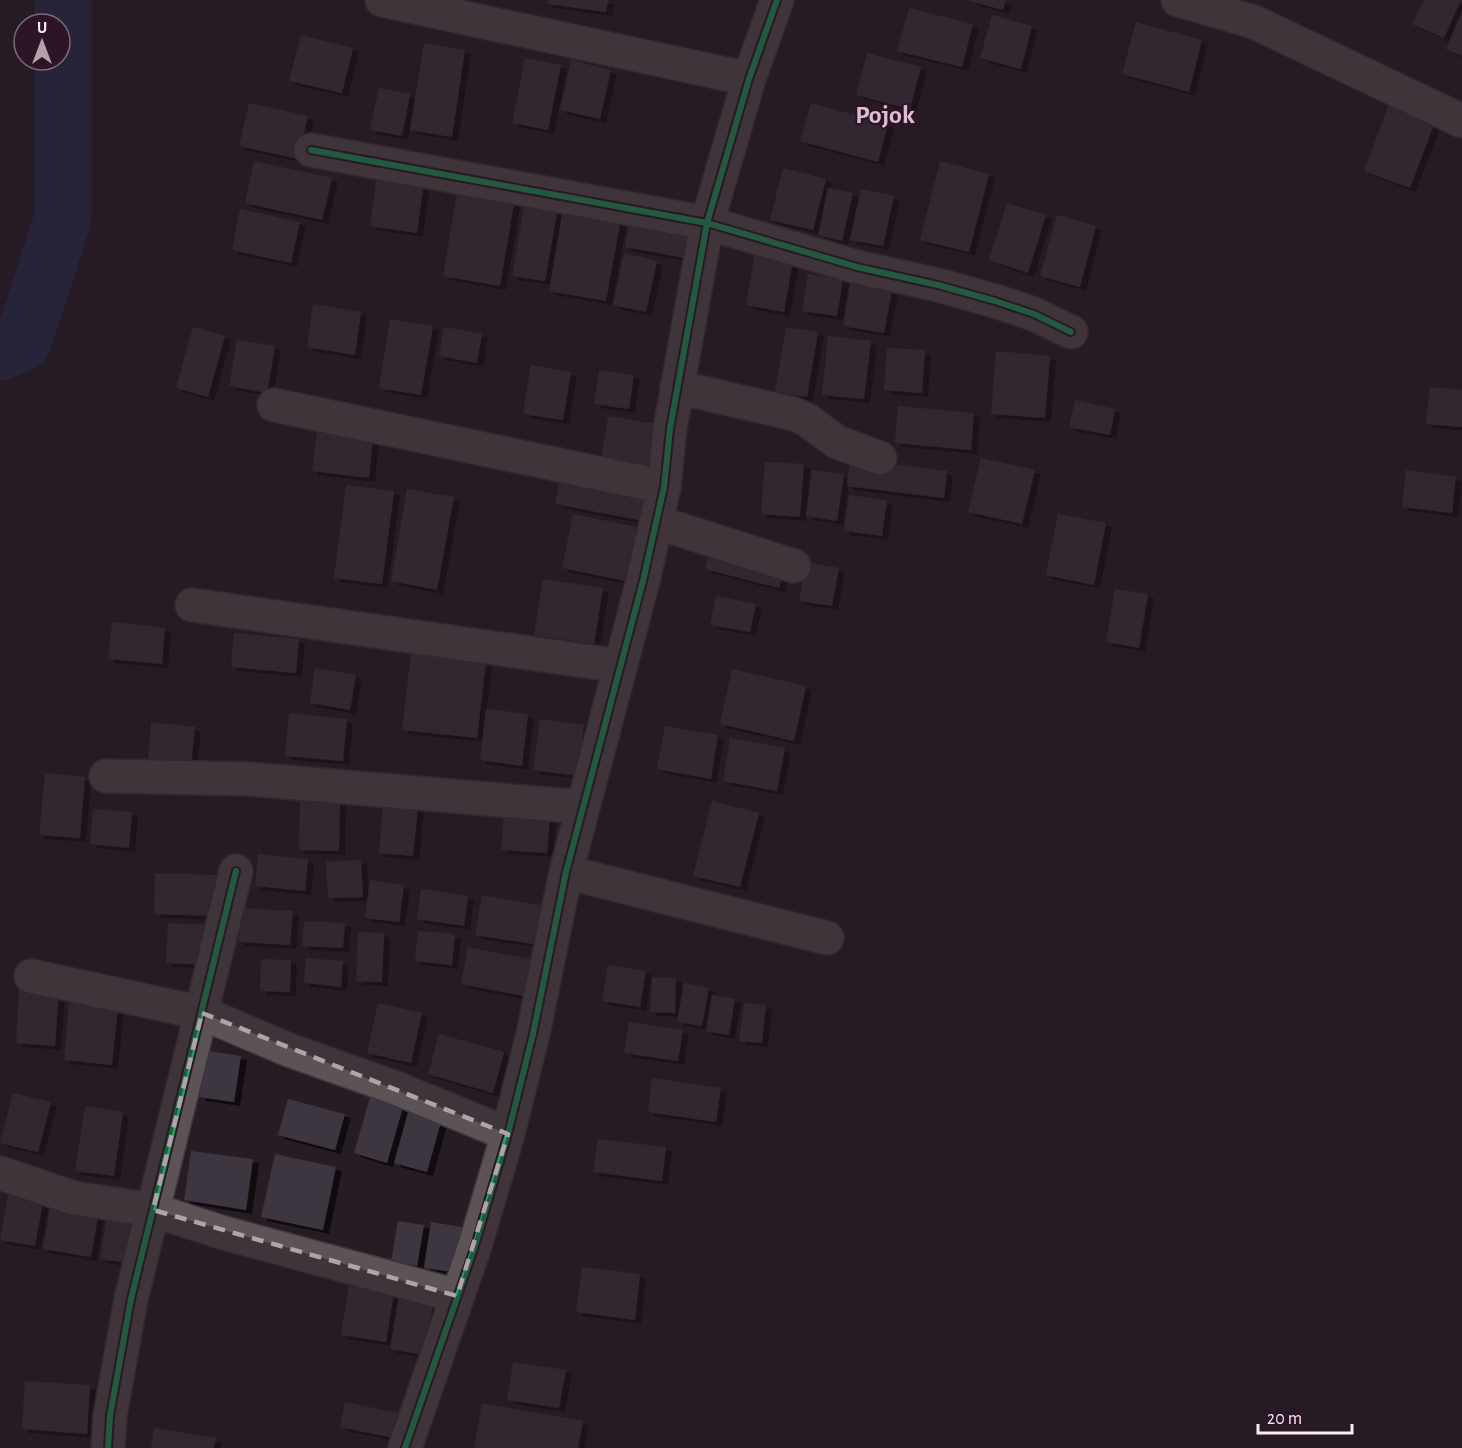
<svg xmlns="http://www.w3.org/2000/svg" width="1462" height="1448" font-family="'Alegreya Sans',sans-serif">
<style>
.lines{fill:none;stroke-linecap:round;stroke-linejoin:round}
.river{stroke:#282f55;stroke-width:57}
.building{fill:#3e3541;filter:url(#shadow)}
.minor-casing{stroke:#40353c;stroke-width:36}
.minor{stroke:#5c5356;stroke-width:33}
.cycleway-casing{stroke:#2d1528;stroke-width:10}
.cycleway{stroke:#20a55d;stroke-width:6}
.marked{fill:none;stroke:#b1a2ac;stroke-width:4.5;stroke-dasharray:12 8;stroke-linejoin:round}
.labels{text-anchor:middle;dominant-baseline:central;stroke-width:4.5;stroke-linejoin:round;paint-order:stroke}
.quarter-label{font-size:26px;font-weight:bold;fill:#debcd4;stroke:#2d1528}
</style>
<defs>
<filter id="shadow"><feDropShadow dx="6" dy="4" stdDeviation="0" flood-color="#0009"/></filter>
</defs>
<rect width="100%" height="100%" fill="#271b24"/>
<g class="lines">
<path class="river" d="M 0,352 L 23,342 L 63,218 L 63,0"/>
</g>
<path class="building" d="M 548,0 L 608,0 L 606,12 L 547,4 Z
M 967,0 L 1006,0 L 1003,10 Z
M 1424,0 L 1461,0 L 1444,38 L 1412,24 Z
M 909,8 L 973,24 L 962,67 L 897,51 Z
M 1462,11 L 1462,56 L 1446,49 Z
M 992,15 L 1032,26 L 1021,69 L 980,58 Z
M 1136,22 L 1202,40 L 1189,92 L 1122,74 Z
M 301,35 L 353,48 L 342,93 L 289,81 Z
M 424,43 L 465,50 L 452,137 L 410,130 Z
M 867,53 L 921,67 L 910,109 L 856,95 Z
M 525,58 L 561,65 L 548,130 L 512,123 Z
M 571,60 L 611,70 L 600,119 L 560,110 Z
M 379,88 L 410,94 L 402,136 L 370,130 Z
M 249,103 L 308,116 L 298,159 L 239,146 Z
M 811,103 L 888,124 L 878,162 L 800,141 Z
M 1389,104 L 1435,122 L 1410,188 L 1364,171 Z
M 254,161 L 332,178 L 322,220 L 245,203 Z
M 940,161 L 989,174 L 969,252 L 920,240 Z
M 783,168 L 826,179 L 813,230 L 770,220 Z
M 377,174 L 424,181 L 417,233 L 370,226 Z
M 458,188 L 515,198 L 500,286 L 443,276 Z
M 828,188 L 853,193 L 842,241 L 818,235 Z
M 861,189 L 894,196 L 883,246 L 850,240 Z
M 525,201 L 558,207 L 545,281 L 512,276 Z
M 564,203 L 622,213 L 606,301 L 549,291 Z
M 1007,203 L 1046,215 L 1028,273 L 989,260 Z
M 240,209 L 300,222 L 291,263 L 232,250 Z
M 631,215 L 696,228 L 690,259 L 625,247 Z
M 1057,215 L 1096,226 L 1080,287 L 1040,276 Z
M 756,247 L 794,254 L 784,312 L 746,305 Z
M 624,253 L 657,261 L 646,312 L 613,305 Z
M 852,273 L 894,280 L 884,333 L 843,326 Z
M 808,274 L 843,279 L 837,316 L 802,311 Z
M 313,304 L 361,312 L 355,355 L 307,347 Z
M 390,319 L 433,326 L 421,395 L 379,388 Z
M 193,327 L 225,336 L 208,397 L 176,388 Z
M 444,327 L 482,334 L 477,363 L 439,356 Z
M 786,327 L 818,332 L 807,397 L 775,392 Z
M 828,336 L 871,341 L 864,399 L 822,395 Z
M 237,340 L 275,346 L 267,393 L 229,386 Z
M 887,348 L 925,350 L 922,393 L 884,390 Z
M 996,351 L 1050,356 L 1045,418 L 991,414 Z
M 531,365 L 571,372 L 563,420 L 523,414 Z
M 599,370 L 634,375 L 629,409 L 594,404 Z
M 1430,387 L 1462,390 L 1462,427 L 1426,424 Z
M 1075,400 L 1115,409 L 1110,435 L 1069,427 Z
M 898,406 L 974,413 L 971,450 L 895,443 Z
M 608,416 L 663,425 L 656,467 L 601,459 Z
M 317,432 L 373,439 L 369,478 L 312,471 Z
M 981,458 L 1035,470 L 1022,524 L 968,512 Z
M 850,459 L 947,471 L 944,498 L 847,486 Z
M 765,462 L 804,464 L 800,517 L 761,514 Z
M 812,470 L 844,474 L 837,521 L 806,516 Z
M 1406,470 L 1456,477 L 1452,513 L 1402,507 Z
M 561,475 L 654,492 L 649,522 L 555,504 Z
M 346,485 L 394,491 L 382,584 L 334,578 Z
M 407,489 L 454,497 L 437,590 L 391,581 Z
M 849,495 L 887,500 L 882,536 L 844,531 Z
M 573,514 L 641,528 L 630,582 L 562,568 Z
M 1058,514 L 1106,523 L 1094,585 L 1046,575 Z
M 711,547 L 785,566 L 779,588 L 705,569 Z
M 806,562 L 839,568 L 832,606 L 799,601 Z
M 543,579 L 603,588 L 594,644 L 534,635 Z
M 1115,589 L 1148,594 L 1139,648 L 1106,642 Z
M 716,596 L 756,604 L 750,632 L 710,625 Z
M 112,622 L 165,628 L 162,664 L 108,659 Z
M 234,633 L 299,639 L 296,673 L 231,667 Z
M 411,653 L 486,662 L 477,738 L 402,730 Z
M 315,668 L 356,675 L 350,710 L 310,703 Z
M 732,669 L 806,686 L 794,741 L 720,724 Z
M 486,709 L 528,714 L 522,766 L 480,760 Z
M 289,713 L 347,719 L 343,761 L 285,756 Z
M 540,719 L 584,725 L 578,776 L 533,770 Z
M 151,722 L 195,727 L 191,765 L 148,761 Z
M 665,726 L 718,735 L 711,779 L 657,769 Z
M 730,738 L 785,748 L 777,791 L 723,781 Z
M 45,773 L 85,777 L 80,838 L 39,835 Z
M 300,798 L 340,799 L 339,851 L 299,850 Z
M 712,801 L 759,813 L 740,887 L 693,876 Z
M 383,804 L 418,807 L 413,856 L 379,853 Z
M 93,809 L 132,812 L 129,848 L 90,844 Z
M 504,814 L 550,817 L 547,853 L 501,850 Z
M 258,854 L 308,859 L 305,891 L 255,886 Z
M 361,860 L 363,897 L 328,898 L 326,862 Z
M 155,873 L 217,875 L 216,916 L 154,914 Z
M 370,880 L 404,885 L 399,922 L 365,918 Z
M 421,889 L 468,896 L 464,926 L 417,919 Z
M 482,895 L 545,906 L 539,945 L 475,935 Z
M 240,908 L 293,911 L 290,945 L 238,942 Z
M 304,921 L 345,923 L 343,948 L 302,946 Z
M 168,923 L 207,925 L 205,965 L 166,963 Z
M 418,931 L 455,934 L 452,965 L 415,961 Z
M 358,932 L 384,933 L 382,982 L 356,981 Z
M 468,947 L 535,960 L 528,997 L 461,984 Z
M 306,958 L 343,961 L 341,987 L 304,983 Z
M 261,959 L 291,960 L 290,992 L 260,991 Z
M 608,965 L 646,971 L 640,1007 L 602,1001 Z
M 652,977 L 676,978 L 675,1013 L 650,1012 Z
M 684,983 L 709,988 L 702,1026 L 677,1022 Z
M 19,988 L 59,991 L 55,1046 L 16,1043 Z
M 712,995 L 735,999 L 729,1035 L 706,1031 Z
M 69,1003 L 118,1007 L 112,1065 L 64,1060 Z
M 378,1003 L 422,1013 L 411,1063 L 367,1053 Z
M 744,1003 L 766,1005 L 762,1043 L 739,1041 Z
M 629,1022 L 683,1030 L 678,1061 L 624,1053 Z
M 439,1034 L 504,1052 L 493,1093 L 428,1074 Z
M 207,1051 L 241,1056 L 234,1102 L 199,1097 Z
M 652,1078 L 721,1088 L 716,1122 L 648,1112 Z
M 372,1090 L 405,1100 L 387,1163 L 354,1153 Z
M 13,1093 L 51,1102 L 38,1152 L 0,1143 Z
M 288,1099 L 345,1114 L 335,1150 L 278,1135 Z
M 85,1106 L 123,1112 L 114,1176 L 75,1171 Z
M 409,1109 L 442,1118 L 427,1172 L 394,1163 Z
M 598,1139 L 666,1147 L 662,1181 L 593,1172 Z
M 191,1151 L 253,1159 L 246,1210 L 184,1200 Z
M 275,1154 L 336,1167 L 323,1230 L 261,1217 Z
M 9,1190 L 44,1196 L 35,1246 L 0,1240 Z
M 51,1202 L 99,1210 L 91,1257 L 43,1249 Z
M 108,1210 L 141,1216 L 133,1264 L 100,1259 Z
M 398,1221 L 424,1225 L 417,1266 L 391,1262 Z
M 431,1222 L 468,1228 L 461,1273 L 424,1268 Z
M 582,1267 L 640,1274 L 635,1320 L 576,1312 Z
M 349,1285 L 394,1292 L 386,1342 L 341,1335 Z
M 399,1295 L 434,1301 L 424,1355 L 390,1349 Z
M 513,1362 L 566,1370 L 559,1408 L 507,1400 Z
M 25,1381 L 90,1385 L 87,1434 L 22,1429 Z
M 345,1402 L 398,1413 L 393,1438 L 340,1427 Z
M 482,1403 L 583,1421 L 578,1448 L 474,1448 Z
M 154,1428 L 216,1438 L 214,1448 L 151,1448 Z"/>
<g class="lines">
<g class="minor-casing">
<path id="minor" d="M 382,0 L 749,79
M 1178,0 L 1254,22 L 1462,121
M 311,150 L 707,223 L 857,267 L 938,285 L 995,301 L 1034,314 L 1071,332
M 677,387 L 794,414 L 807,420 L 837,442 L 880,458
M 274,405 L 664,487
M 656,522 L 794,566
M 192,605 L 620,666
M 106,776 L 250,779 L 583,807
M 566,872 L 827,938
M 31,976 L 202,1013 L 289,1050 L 396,1088 L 508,1134
M 0,1173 L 74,1198 L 153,1210 L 224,1233 L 457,1296
M 108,1448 L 110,1416 L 131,1299 L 236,871
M 405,1448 L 475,1246 L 508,1134 L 533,1034 L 566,872 L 643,581 L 664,487 L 670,429 L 707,223 L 749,79 L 777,0"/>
</g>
<use href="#minor" class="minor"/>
<g class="cycleway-casing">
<path id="cycleway" d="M 311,150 L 707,223 L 857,267 L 938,285 L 995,301 L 1034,314 L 1071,332
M 108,1448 L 110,1416 L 131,1299 L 236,871
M 405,1448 L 475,1246 L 508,1134 L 533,1034 L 566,872 L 643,581 L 664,487 L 670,429 L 707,223 L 749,79 L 777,0"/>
</g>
<use href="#cycleway" class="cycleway"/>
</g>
<path d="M0 0H1462V1448H0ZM 202,1013 L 508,1134 L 457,1296 L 153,1210 Z" fill="#271b24" fill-opacity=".55" fill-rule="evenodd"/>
<path class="marked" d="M 202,1013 L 508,1134 L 457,1296 L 153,1210 Z"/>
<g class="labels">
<g class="quarter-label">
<text x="885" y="115">Pojok</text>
</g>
</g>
<g transform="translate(42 42)"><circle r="28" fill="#2d1528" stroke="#7f6a7a" stroke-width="1.5"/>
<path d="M0-4.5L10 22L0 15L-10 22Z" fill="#b1a2ac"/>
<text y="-9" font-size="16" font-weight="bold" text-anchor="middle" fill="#fbeaf6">U</text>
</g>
<path d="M1258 1424v9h94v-9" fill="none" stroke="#fbeaf6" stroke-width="3"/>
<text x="1267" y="1424" font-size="18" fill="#fbeaf6" stroke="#2d1528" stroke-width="4.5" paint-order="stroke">20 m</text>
</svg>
